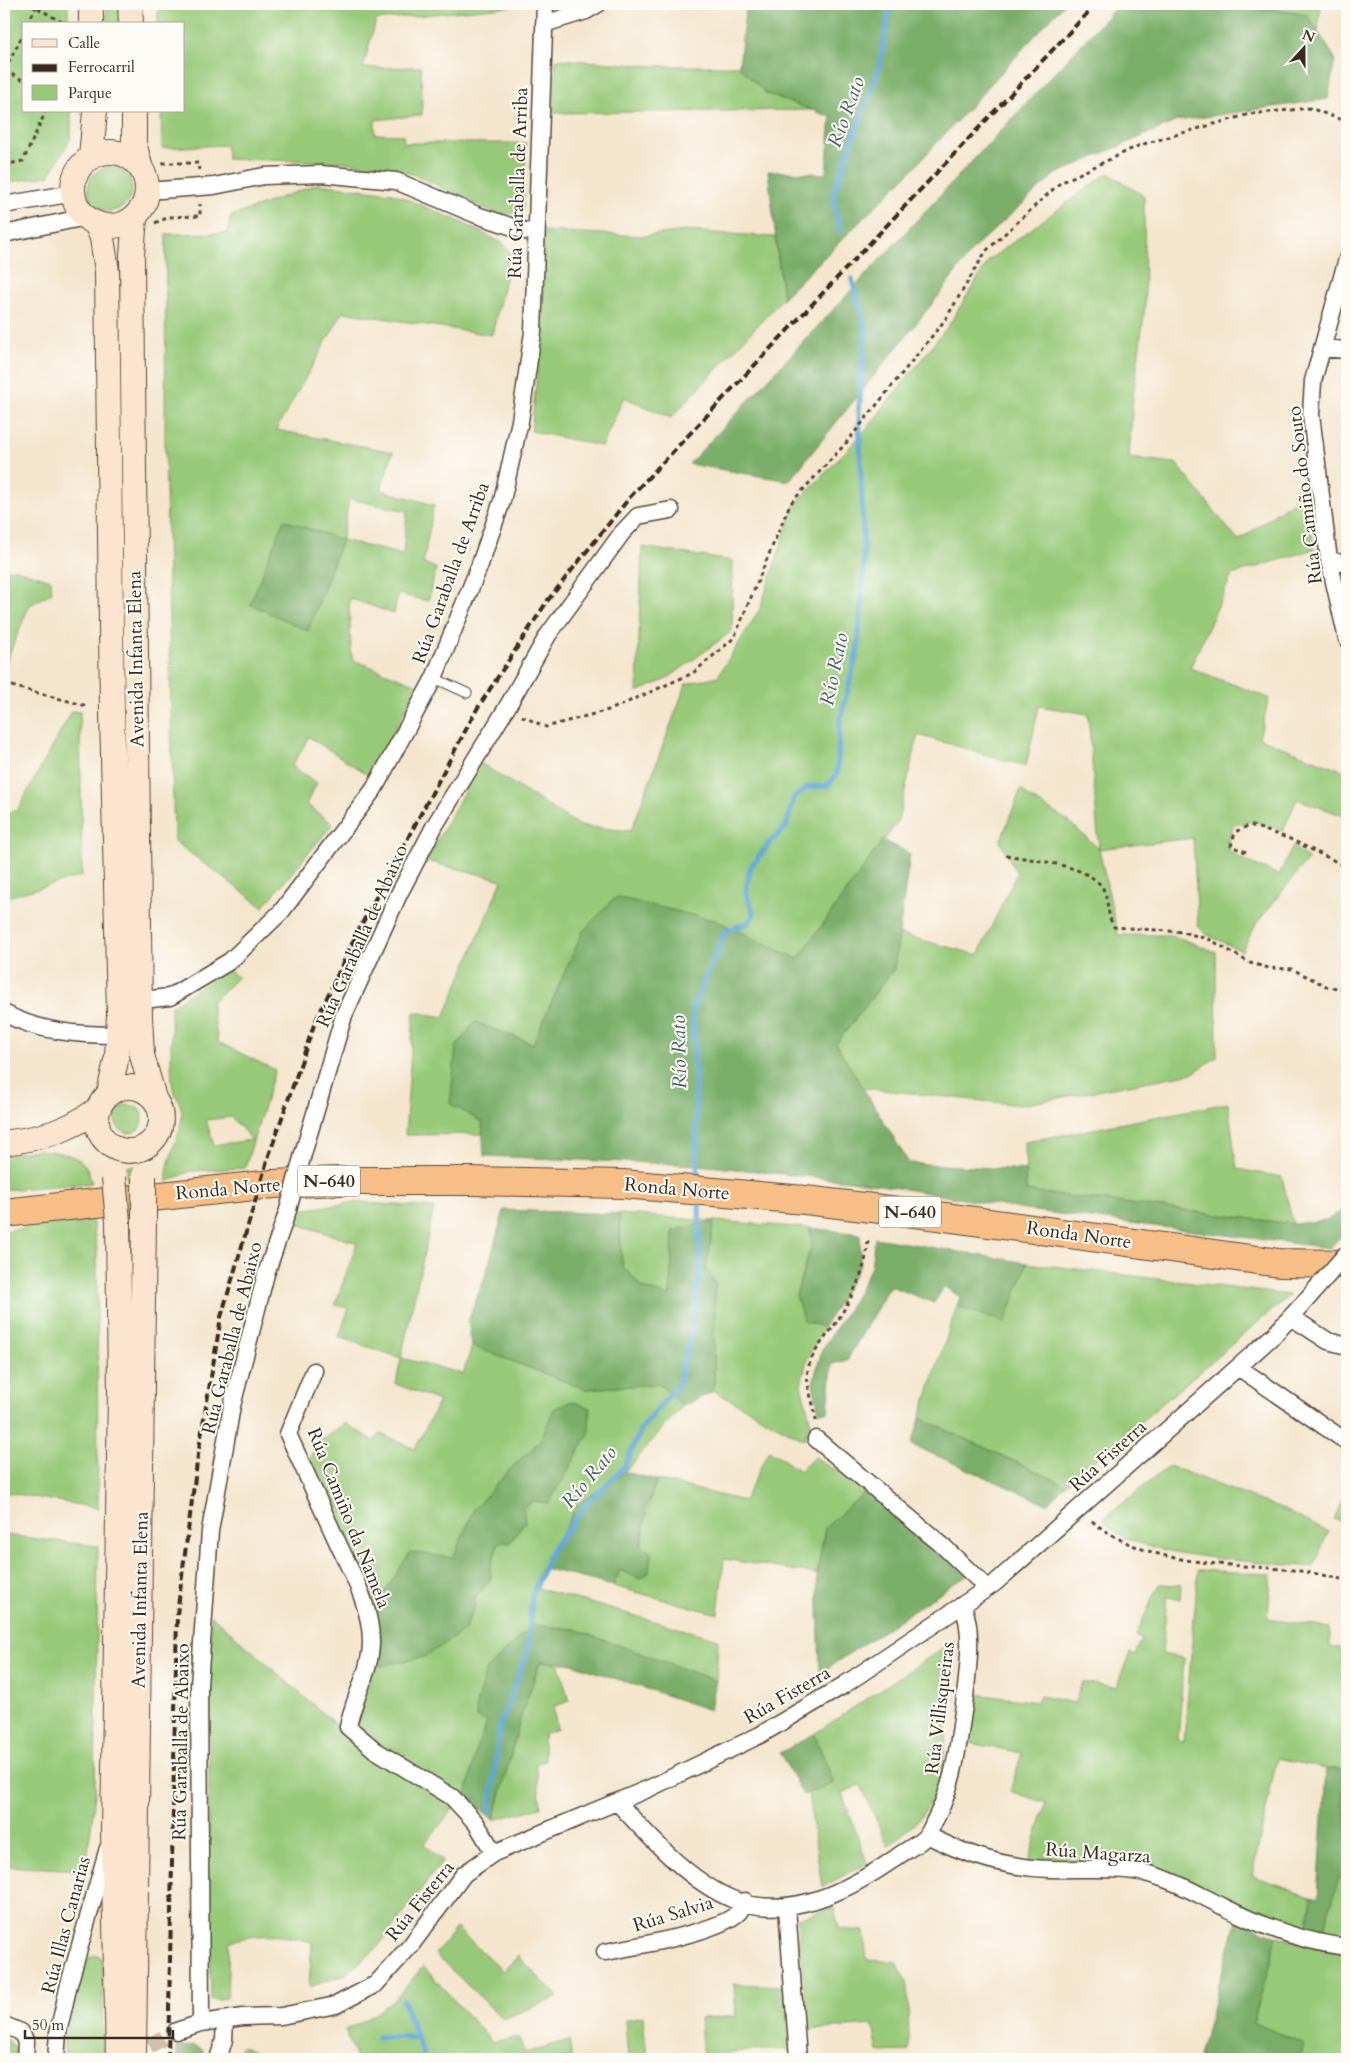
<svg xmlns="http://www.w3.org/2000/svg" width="1351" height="2063" font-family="Cardo,serif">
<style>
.green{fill:#97c978;stroke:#697a4b;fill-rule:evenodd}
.forest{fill:#79ad68;stroke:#5a6c43}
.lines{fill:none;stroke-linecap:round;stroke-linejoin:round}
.stream{stroke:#60a7d6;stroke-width:5.5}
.street-tunnel{stroke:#cfc0a9;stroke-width:16;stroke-dasharray:16 8;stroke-linecap:butt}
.lane-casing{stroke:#574638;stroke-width:11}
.street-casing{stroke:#574638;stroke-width:19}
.secondary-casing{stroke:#574638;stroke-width:26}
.highway-casing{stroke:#574638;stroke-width:30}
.path{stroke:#574638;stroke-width:3;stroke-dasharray:4 4;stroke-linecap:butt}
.lane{stroke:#fff;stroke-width:9}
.street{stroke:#fff;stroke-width:16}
.secondary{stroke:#fce5cf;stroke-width:24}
.highway{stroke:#f7be87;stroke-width:28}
.rail{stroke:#3b2a1e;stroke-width:4;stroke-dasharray:8 4;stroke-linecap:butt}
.street-bridge-casing{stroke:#574638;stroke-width:19;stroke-linecap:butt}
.secondary-bridge-casing{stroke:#574638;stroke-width:26;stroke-linecap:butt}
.street-bridge{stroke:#fff;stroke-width:16}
.secondary-bridge{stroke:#fce5cf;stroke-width:24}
.labels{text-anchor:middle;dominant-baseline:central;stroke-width:4;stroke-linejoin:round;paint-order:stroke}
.shield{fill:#fdfcf7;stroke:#75695f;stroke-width:1}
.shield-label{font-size:18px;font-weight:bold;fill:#3b2a1e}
.street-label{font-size:19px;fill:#3b2a1e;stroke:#fdfcf7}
.water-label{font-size:20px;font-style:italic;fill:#4a5c68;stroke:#fdfcf7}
</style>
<rect width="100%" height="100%" fill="#fdfcf7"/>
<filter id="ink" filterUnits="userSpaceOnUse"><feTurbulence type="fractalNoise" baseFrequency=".02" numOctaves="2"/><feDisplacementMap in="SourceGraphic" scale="10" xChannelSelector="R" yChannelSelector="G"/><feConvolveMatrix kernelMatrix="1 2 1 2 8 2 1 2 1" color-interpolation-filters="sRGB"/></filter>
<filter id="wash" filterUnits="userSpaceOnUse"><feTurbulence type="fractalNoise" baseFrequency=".0096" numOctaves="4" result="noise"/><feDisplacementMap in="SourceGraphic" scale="20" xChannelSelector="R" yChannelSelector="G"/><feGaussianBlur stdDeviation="1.12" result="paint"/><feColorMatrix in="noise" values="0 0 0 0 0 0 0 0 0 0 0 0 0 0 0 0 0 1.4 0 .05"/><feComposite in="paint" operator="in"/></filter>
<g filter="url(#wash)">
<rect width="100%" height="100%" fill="#f4e5cc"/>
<path class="green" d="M 4,4 L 68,4 L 68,24 L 24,24 L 24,111 L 71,111 L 71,138 L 49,176 L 4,183 Z
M 107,4 L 119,4 L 120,24 L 107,24 Z
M 158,4 L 534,4 L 376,20 L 363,68 L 421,67 L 422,115 L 375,120 L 375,134 L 403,135 L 404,143 L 526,143 L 523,210 L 509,214 L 493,212 L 413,174 L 345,162 L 227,159 L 226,145 L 162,148 L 161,111 L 184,111 L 184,24 L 158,24 Z
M 1240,4 L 1321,4 L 1318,31 L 1307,15 Z
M 556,59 L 655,66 L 739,66 L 765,93 L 812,110 L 553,113 Z
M88 189a22 22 0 1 1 44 0a22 22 0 1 1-44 0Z
M 1108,173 L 1144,196 L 1145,307 L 1133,396 L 1129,458 L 1176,463 L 1238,541 L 1307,491 L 1314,549 L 1232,575 L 1190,668 L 1269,698 L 1259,738 L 1347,772 L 1347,817 L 1297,799 L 1283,831 L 1253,821 L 1234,825 L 1228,838 L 1229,851 L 1245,861 L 1279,875 L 1293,846 L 1308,859 L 1256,924 L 1242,951 L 1206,934 L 1198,926 L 1193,838 L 1099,849 L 1118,935 L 1172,935 L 1216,952 L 1217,1057 L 1193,1073 L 1021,1105 L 863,1088 L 836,1044 L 894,969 L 899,934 L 978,955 L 1017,873 L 1000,842 L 1021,789 L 1029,797 L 1068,821 L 1099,849 L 1088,714 L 1039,706 L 1026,766 L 918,735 L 898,821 L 798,959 L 714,920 L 583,931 L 533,1044 L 475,1022 L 483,1134 L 405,1135 L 414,1012 L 444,1017 L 502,880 L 426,861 L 480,763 L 580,826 L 631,831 L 686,684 L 718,676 L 760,609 L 794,506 L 864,432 L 948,326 L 990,259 Z
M 317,184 L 392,193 L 452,218 L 503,243 L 511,254 L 492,335 L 343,312 L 276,430 L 393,452 L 381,490 L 434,505 L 423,563 L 436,568 L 428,601 L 398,594 L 394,614 L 349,598 L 351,651 L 353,660 L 418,685 L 371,777 L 309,737 L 292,766 L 317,783 L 306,804 L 333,824 L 263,907 L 174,841 L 165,444 L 166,234 L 228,233 L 230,217 ZM 349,499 L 407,511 L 403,555 L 342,540 Z
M 544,231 L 643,236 L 685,231 L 775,237 L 783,298 L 671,418 L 624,397 L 602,446 L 531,431 L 543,317 Z
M 119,328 L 122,328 L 127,720 L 124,720 Z
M 642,547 L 733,561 L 732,631 L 667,679 L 637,692 Z
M 16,569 L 51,580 L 52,592 L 29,606 L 4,667 L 4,570 Z
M 72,711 L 80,712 L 82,876 L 4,898 L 4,812 L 17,811 Z
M 227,969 L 238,977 L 211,1003 L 218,1042 L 275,1070 L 245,1168 L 191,1171 L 167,1182 C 165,1159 181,1138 182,1115 C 182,1102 173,1094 172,1083 C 170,1058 172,1032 171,1006 ZM 231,1117 L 252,1140 L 214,1145 L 206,1120 Z
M 1228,1103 L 1237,1169 L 1282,1177 L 1293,1224 L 1026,1191 L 1025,1142 Z
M115 1119a14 14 0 1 1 28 0a14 14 0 1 1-28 0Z
M 37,1150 C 51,1151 74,1153 84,1164 C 88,1168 90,1178 92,1183 L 4,1190 L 4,1155 Z
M 127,1166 L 134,1166 L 133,1235 L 130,1235 Z
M 358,1202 L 434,1208 L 401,1358 L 463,1374 L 472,1346 L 585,1389 L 659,1384 L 682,1406 L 625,1472 L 577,1505 L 536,1588 L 718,1639 L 716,1681 L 574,1629 L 531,1625 L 476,1749 L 466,1797 L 378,1747 L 356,1729 L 373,1667 L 424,1657 L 474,1609 L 475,1597 L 491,1579 L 490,1568 L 499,1542 L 532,1501 L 555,1409 L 540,1441 L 513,1466 L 474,1509 L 453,1558 L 383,1593 L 373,1611 L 307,1462 L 319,1442 L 345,1423 L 374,1441 L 381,1434 L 415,1449 L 439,1401 L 396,1384 L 401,1358 L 339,1337 L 349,1308 L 335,1305 L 357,1243 L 294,1223 L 298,1210 Z
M 619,1214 L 810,1228 L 812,1244 L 796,1295 L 804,1321 L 824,1327 L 807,1359 L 801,1385 L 811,1423 L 804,1440 L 714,1391 L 715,1282 L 706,1270 L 714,1221 L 673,1231 L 670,1297 L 642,1288 L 622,1265 Z
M 92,1219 L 97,1249 L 98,1508 L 4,1492 L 4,1231 Z
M 1027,1263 L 1290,1295 L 1066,1485 L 920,1418 L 957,1306 L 1004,1322 Z
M 769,1450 L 800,1471 L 815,1457 L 866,1491 L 825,1528 L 817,1574 L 724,1559 L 718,1614 L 613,1586 L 620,1570 L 640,1579 C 641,1543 644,1514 657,1480 L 744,1501 Z
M 1169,1466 L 1284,1510 L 1328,1532 L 1314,1567 C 1264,1562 1161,1559 1119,1534 C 1113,1531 1107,1525 1102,1520 Z
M 1347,1488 L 1347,1524 L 1334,1519 Z
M 4,1535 L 98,1546 L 95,1794 L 86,1870 L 4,1866 Z
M 1198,1570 L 1271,1574 L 1268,1619 L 1330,1628 L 1330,1647 L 1347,1649 L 1347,1837 L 1341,1769 L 1326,1769 L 1277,1758 L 1252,1876 L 1311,1896 L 1306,1934 L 1283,1928 L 1193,1884 L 1028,1864 L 1046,1803 L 1010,1791 L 1022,1753 L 970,1743 L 975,1694 L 1037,1702 L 1040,1696 L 1075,1703 L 1082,1682 L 1116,1687 L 1130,1653 L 1135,1655 L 1142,1639 L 1136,1635 L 1159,1584 L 1181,1585 L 1180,1600 L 1167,1597 L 1162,1654 L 1184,1658 L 1178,1740 L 1184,1741 Z
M 211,1615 L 375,1759 L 455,1807 L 424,1844 L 443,1860 L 377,1948 L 344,1975 L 309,1987 L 312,1942 C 286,1934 254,1933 229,1942 L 227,1998 L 211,2000 L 208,1839 Z
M 952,1642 L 955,1644 L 943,1767 L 935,1798 L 918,1820 L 888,1847 L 861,1785 L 842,1793 L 867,1863 L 822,1887 L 808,1793 L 834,1783 L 814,1734 Z
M 540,1662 L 558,1662 L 569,1701 L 553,1707 L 557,1729 L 543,1734 L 545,1761 L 536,1763 L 541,1807 L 494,1820 L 520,1719 Z
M 1347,1874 L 1347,1942 L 1322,1939 L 1338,1879 Z
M 834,1908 L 839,1929 L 864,1931 L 867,1960 L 897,1962 L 908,1986 L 909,2051 L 878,2052 L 873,2025 L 809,2030 L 797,1918 Z
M 456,1928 L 503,1971 L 518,1956 L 558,1997 L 503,2019 L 435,1954 Z
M 1277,1937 L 1347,1953 L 1347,2059 L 1300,2059 L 1304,2043 L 1253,2023 Z
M 97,1955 L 102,1958 L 103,1965 L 103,2059 L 68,2059 L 64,2049 L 64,2036 L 86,1963 L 89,1958 Z
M 423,1966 L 492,2042 L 518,2037 L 525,2053 L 569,2040 L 572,2059 L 356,2059 L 345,2030 C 383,2012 397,1999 423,1966 Z
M 734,1984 L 784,1986 L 790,2049 L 728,2052 L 728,2059 L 703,2059 L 700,2018 L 736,2016 Z
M 643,2016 L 647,2059 L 628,2059 L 625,2020 Z
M 4,2037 L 16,2048 L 16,2059 L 4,2059 Z
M 242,2046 L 254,2052 L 260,2059 L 232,2059 Z"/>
<path class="forest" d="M 746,4 L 1064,4 L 911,171 L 783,298 L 768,171 L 826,174 L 831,117 L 765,93 L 739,66 Z
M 1119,4 L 1240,4 L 1307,15 L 1335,58 L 1328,99 L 1177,121 L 1054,175 L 973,249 L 940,294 L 789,481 L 689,464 Z
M 284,520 L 342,540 L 308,631 L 250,604 Z
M 883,840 L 910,854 L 894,968 L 836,1044 L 909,1163 L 1025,1170 L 1026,1191 L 1293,1224 L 1327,1220 L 1345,1209 L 1347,1211 L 1347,1229 L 1330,1248 L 1026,1210 L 870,1183 L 698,1165 L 484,1156 L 482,1122 L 450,1104 L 456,1047 L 475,1022 L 533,1044 L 583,931 L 616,897 L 714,920 L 798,959 Z
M 504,1210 L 619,1214 L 622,1265 L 642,1288 L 670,1296 L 673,1231 L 714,1221 L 706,1270 L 715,1282 L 714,1391 L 682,1406 L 659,1384 L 585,1389 L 472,1346 L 468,1321 L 485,1277 Z
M 810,1228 L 860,1234 L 860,1265 L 824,1327 L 804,1321 L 796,1295 L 812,1244 Z
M 875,1238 L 1027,1263 L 1005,1323 L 957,1306 L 960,1297 L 944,1286 L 934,1303 L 890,1286 L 847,1360 L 832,1364 L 828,1412 L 819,1412 L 813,1383 L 822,1350 L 853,1302 L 871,1267 Z
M 571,1401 L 590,1408 L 589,1434 L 549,1503 L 532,1501 L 523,1509 L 525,1522 L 510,1543 L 499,1542 L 490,1568 L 491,1579 L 475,1597 L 474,1609 L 464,1631 L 424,1657 L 373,1667 L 373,1611 L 410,1552 L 453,1558 L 474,1509 L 513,1466 L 540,1441 L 554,1409 Z
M 920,1418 L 1066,1485 L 1047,1504 L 912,1445 Z
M 625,1472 L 657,1480 L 646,1508 L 641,1544 L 651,1553 L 649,1573 L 640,1579 L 620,1570 L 613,1586 L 544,1568 L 577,1505 Z
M 866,1491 L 968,1574 L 820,1673 L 817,1574 L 825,1528 Z
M 531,1625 L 574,1629 L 716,1681 L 710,1710 L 569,1663 L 540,1662 L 520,1719 L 494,1820 L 466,1797 L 476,1749 L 487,1722 L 476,1717 L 477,1701 L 486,1671 Z
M 814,1734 L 834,1783 L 803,1795 L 780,1753 Z
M 1326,1769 L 1341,1769 L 1347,1837 L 1347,1874 L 1338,1880 L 1322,1939 L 1306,1934 L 1311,1896 L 1318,1898 Z
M 1237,1919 L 1277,1937 L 1253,2023 L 1304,2043 L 1300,2059 L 1198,2059 Z
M 194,2045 L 203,2050 L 204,2059 L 177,2059 L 177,2048 Z"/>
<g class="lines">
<path class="stream" d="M 840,231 L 833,194 L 879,68 L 890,4
M 698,1185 L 693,1007 L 726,931 L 748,923 L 754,914 L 746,893 L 750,868 L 771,841 L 786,827 L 794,798 L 807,787 L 827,786 L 837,774 L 840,721 L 858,648 L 864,564 L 859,408 L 866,332 L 852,279
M 490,1812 L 500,1726 L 528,1649 L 532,1596 L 551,1551 L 585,1506 L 624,1467 L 642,1428 L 678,1385 L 692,1329 L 700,1269 L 699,1199
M 403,2000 L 425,2059
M 378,2037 L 418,2037"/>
</g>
</g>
<g filter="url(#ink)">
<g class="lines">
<path class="street-tunnel" d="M 128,2057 L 176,2031"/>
<g class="lane-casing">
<path id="lane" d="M 434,678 L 467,693"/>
</g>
<g class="street-casing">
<path id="street" d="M 544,24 L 586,11 L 598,4
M 147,191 L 214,186 L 264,176 L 321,174 L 396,181 L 477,215 L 525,231 L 535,232
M 4,205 L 74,193
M 4,234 L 86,217
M 1347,259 L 1313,381 L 1311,415 L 1329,560 L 1347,639
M 1322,348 L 1347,350
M 1329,560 L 1347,564
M 141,1000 L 170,997 L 230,961 L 281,912 L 374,789 L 434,678 L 479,567 L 502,501 L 520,421 L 533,332 L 545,4
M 4,1013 C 38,1032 80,1035 118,1035
M 303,1154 L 344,1015 L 399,894 L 435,825 L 506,709 L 548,635 L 622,533 L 638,516 L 671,510
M 1291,1317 L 1328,1341 L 1347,1346
M 1238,1367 L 1347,1442
M 314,1371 L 288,1434 C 304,1469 320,1504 336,1539 C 351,1572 371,1605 371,1642 C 371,1672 353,1698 348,1727 L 375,1750 L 452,1797 L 476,1823 L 494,1853
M 816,1439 L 942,1545 L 987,1588
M 617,1802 C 648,1835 688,1881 732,1899 C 789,1922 850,1890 897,1857 C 906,1850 920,1844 927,1835 C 931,1831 933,1823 936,1818 C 955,1782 958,1745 964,1705 C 967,1677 975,1630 962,1605
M 927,1835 C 966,1855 1006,1868 1050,1869 C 1082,1870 1118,1866 1149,1874 C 1176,1881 1197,1894 1222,1906 C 1261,1926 1303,1942 1347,1947
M 787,1907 L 798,2059
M 605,1952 C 633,1947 720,1932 739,1912 C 741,1909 743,1905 745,1901
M 201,2023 L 199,1685 L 210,1531 L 232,1406 L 266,1274 L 288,1210
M 4,2025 L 21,2032 L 26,2042 L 25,2059
M 176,2031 L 201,2023 L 243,2017 L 281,2016 L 336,2005 L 376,1984 L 411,1945 L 464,1874 L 494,1853 L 650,1788 L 760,1735 L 844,1685 L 995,1583 L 1274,1335 L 1301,1306
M 56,2059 L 58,2033 L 69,1984 L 108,1848
M 218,2059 L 224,2040 L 225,2020"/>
</g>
<g class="secondary-casing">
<path id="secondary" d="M 91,4 L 91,24
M 130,4 L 131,24
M 134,111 L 134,143 L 141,169
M73 189a37 37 0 1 1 74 0a37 37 0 1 1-74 0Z
M 91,158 L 95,111
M 135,217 L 132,255 L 133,376 L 140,1017 L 142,1055 L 154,1098
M 96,223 L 102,238 L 107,271 L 112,713 L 119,1014 L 117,1056 L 109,1093
M97 1119a32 32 0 1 1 64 0a32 32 0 1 1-64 0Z
M 4,1143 C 41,1138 67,1132 98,1109
M 118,1221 L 120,1391 L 113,1832 L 118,2059
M 134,2059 L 144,1217"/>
</g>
<g class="highway-casing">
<path id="highway" d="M 4,1213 L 273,1184 L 338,1181 L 471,1181 L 623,1184 L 805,1200 L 923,1214 L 1279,1263 L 1347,1264"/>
</g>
<path class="path" d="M 31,4 L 65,24
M 28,24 L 37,4
M 5,70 L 24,32
M 5,70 L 24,81
M 162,163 L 198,163 L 199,170
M 4,165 L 23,161 L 46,111
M 155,223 L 169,217 L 200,216 L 200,204
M 4,684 L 87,706
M 522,716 L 546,727 L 612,709 L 693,673 L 734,638 L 790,504 L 846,443 L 945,320 L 986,251 L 1060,183 L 1140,145 L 1250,114 L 1310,108 L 1347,122
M 1246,852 L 1231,846 L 1235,832 L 1250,825 L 1290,839 L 1347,867
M 1006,855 C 1031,860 1094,865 1104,891 C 1109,903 1107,916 1114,927 L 1183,932 L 1211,940 L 1250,963 L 1269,968 L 1292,969 L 1328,987 L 1347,989
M 816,1421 C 815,1403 805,1388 808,1369 C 812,1351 826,1338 836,1323 C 852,1297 867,1270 868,1239
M 1092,1521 C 1146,1565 1215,1563 1281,1569 C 1301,1570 1321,1575 1341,1579"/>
<use href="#lane" class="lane"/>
<use href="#street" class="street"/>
<use href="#secondary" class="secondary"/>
<use href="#highway" class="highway"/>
<path class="rail" d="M 168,2059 L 177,1614 L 198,1455 L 221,1317 L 267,1161 L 314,1025 L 358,931 L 477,709 L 548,600 L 630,497 L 1096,4"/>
<g class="street-bridge-casing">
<path id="street-bridge" d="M 288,1210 L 303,1154
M 1301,1306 L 1347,1253"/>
</g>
<g class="secondary-bridge-casing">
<path id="secondary-bridge" d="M 114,1178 L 118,1221
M 144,1217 L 144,1176"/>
</g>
<use href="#street-bridge" class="street-bridge"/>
<use href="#secondary-bridge" class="secondary-bridge"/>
</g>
</g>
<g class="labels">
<g class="shield">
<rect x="298" y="1165.5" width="62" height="31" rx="4"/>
<rect x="879" y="1196.5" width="62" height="31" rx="4"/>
</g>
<g class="shield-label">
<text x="329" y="1181">N-640</text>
<text x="910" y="1212">N-640</text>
</g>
<g class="street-label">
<text transform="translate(518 183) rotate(-88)">Rúa Garaballa de Arriba</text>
<text transform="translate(1305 495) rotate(-97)">Rúa Camiño do Souto</text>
<text transform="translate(451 573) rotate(-70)">Rúa Garaballa de Arriba</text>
<text transform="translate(136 659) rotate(-91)">Avenida Infanta Elena</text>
<text transform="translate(362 936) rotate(-66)">Rúa Garaballa de Abaixo</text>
<text transform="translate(228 1189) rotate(-5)">Ronda Norte</text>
<text transform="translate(677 1189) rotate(5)">Ronda Norte</text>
<text transform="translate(1079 1235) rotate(8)">Ronda Norte</text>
<text transform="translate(232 1338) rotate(-76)">Rúa Garaballa de Abaixo</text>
<text transform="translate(1108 1456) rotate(-42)">Rúa Fisterra</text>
<text transform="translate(349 1518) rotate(68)">Rúa Camiño da Namela</text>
<text transform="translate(140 1600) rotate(-89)">Avenida Infanta Elena</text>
<text transform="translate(787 1695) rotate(-30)">Rúa Fisterra</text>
<text transform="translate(940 1708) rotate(-83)">Rúa Villisqueiras</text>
<text transform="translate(181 1742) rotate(-89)">Rúa Garaballa de Abaixo</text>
<text transform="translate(1098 1853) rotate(4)">Rúa Magarza</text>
<text transform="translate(420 1901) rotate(-51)">Rúa Fisterra</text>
<text transform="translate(673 1914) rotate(-17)">Rúa Salvia</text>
<text transform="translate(66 1925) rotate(-75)">Rúa Illas Canarias</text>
</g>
<g class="water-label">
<text transform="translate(846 112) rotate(-70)">Río Rato</text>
<text transform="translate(834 669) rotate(-78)">Río Rato</text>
<text transform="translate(679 1052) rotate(-91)">Río Rato</text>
<text transform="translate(589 1477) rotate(-50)">Río Rato</text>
</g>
</g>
<rect width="1351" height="2063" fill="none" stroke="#fdfcf7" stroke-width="20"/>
<rect x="22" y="22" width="162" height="90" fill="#fdfcf7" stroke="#afa8a0"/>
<rect x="32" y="39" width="25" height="8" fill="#fce5cf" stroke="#afa8a0"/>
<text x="68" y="48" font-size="15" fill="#3b2a1e">Calle</text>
<rect x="32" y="64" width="25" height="8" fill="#3b2a1e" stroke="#afa8a0"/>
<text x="68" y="72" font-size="15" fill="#3b2a1e">Ferrocarril</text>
<rect x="32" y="85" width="25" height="15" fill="#97c978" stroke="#afa8a0"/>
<text x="68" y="98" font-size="15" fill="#3b2a1e">Parque</text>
<g transform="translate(1304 48) rotate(21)" stroke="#fdfcf7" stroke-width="4" paint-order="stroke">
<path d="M0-4L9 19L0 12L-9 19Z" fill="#3b2a1e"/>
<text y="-8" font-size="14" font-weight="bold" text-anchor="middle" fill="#3b2a1e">N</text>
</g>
<path d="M25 2030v8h148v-8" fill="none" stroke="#3b2a1e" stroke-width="2.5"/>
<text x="32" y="2030" font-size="15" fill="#3b2a1e" stroke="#fdfcf7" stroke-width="4" paint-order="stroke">50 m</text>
</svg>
